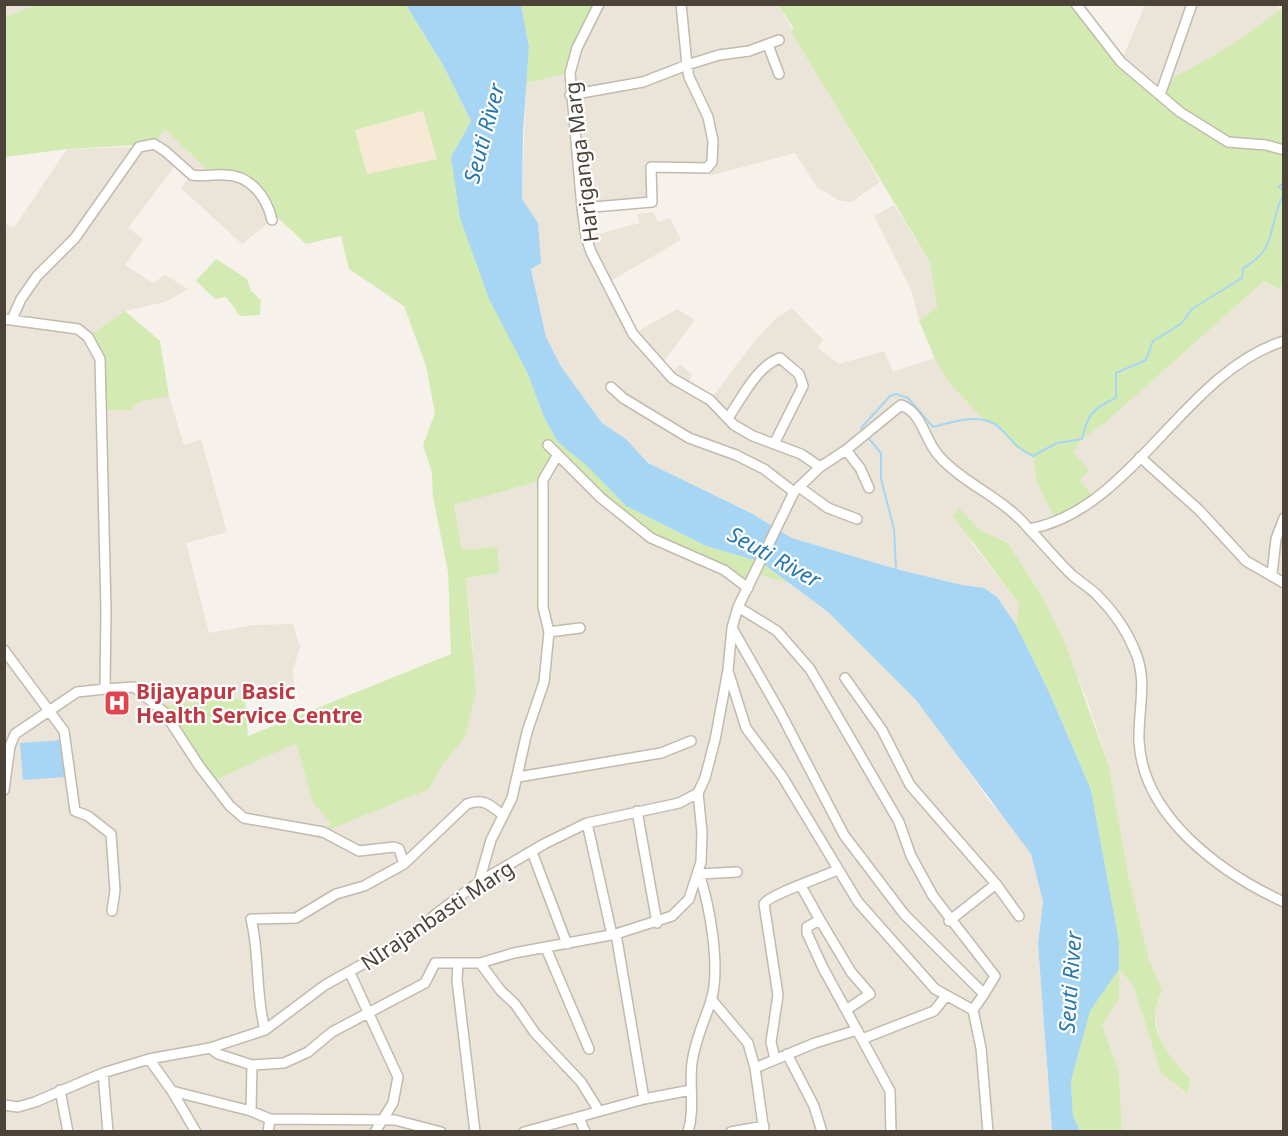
<svg xmlns="http://www.w3.org/2000/svg" width="1288" height="1136" font-family="'Noto Sans',sans-serif">
<style>
.residential{fill:#eae4d9}
.commercial{fill:#f8e8d6}
.green{fill:#d3ebb2;fill-rule:evenodd}
.water{fill:#a6d6f4}
.lines{fill:none;stroke-linecap:round;stroke-linejoin:round}
.stream{stroke:#a6d6f4;stroke-width:2}
.minor-casing{stroke:#c2baac;stroke-width:12}
.minor{stroke:#fff;stroke-width:9}
.labels{text-anchor:middle;dominant-baseline:central;stroke-width:4.5;stroke-linejoin:round;paint-order:stroke}
.street-label{font-size:21px;fill:#4b4338;stroke:#fff}
.health-label{font-size:21px;font-weight:bold;fill:#be3a42;stroke:#fff;text-anchor:start}
.water-label{font-size:22px;font-style:italic;fill:#2878ac;stroke:#fff}
</style>
<rect width="100%" height="100%" fill="#f6f2eb"/>
<path class="residential" d="M 5,4 L 35,4 L 35,5 L 5,17 Z
M 599,5 L 778,5 L 880,182 L 851,202 L 838,200 L 817,187 L 795,153 L 709,176 L 707,168 L 651,168 L 652,202 L 583,208 L 586,237 L 640,223 L 637,214 L 653,212 L 658,222 L 670,218 L 681,240 L 607,283 L 633,334 L 677,309 L 695,320 L 664,361 L 673,371 L 680,364 L 692,375 L 687,388 L 710,400 L 753,343 L 776,318 L 792,308 L 823,340 L 818,348 L 839,364 L 884,351 L 893,372 L 935,358 L 950,384 L 984,420 L 999,427 L 1015,447 L 1033,456 L 1037,482 L 1079,480 L 1073,452 L 1082,439 L 1105,423 L 1264,281 L 1277,289 L 1283,284 L 1283,1131 L 1122,1131 L 1119,1072 L 1102,1025 L 1119,999 L 1119,969 L 1133,985 L 1161,1073 L 1186,1094 L 1190,1078 L 1167,1054 L 1160,1039 L 1154,1013 L 1162,990 L 1149,960 L 1128,874 L 1109,767 L 1087,699 L 1043,598 L 1008,543 L 980,530 L 959,509 L 972,544 L 1019,604 L 1016,625 L 997,597 L 984,588 L 962,585 L 896,569 L 792,538 L 751,513 L 648,463 L 626,439 L 602,423 L 560,365 L 546,337 L 531,268 L 522,199 L 526,83 L 570,73 Z
M 1145,5 L 1278,5 L 1280,10 L 1247,36 L 1200,65 L 1164,82 L 1160,95 L 1121,62 Z
M 165,129 L 213,175 L 228,174 L 254,187 L 272,220 L 242,244 L 181,188 L 191,175 L 177,163 L 128,228 L 143,239 L 125,265 L 153,283 L 165,275 L 188,289 L 165,302 L 125,311 L 139,402 L 169,396 L 184,445 L 201,439 L 227,532 L 186,543 L 209,633 L 254,625 L 293,624 L 300,647 L 293,670 L 295,687 L 254,697 L 167,705 L 176,732 L 296,743 L 313,803 L 331,823 L 324,831 L 429,789 L 443,764 L 465,737 L 473,645 L 466,578 L 499,573 L 462,550 L 454,504 L 543,480 L 557,456 L 601,498 L 755,573 L 789,583 L 828,612 L 916,700 L 941,731 L 989,801 L 1009,822 L 1031,854 L 1043,902 L 1038,944 L 1052,1131 L 5,1132 L 5,224 L 14,228 L 67,149 L 139,147 Z
M 894,205 L 930,262 L 934,282 L 937,307 L 919,321 L 912,292 L 874,216 Z"/>
<path class="commercial" d="M 423,111 L 438,159 L 367,174 L 354,130 Z"/>
<path class="green" d="M 35,5 L 406,5 L 443,65 L 471,121 L 451,157 L 527,372 L 544,417 L 558,441 L 587,466 L 626,506 L 706,546 L 761,562 L 789,583 L 755,574 L 748,588 L 724,570 L 651,538 L 557,456 L 543,480 L 454,505 L 462,550 L 497,547 L 499,573 L 466,578 L 476,691 L 465,737 L 443,764 L 429,789 L 323,832 L 331,823 L 313,803 L 296,743 L 213,781 L 164,712 L 167,705 L 245,698 L 248,736 L 451,654 L 448,572 L 433,497 L 432,473 L 423,445 L 435,413 L 426,366 L 404,306 L 349,269 L 341,236 L 306,244 L 277,217 L 272,220 L 269,208 L 240,179 L 213,175 L 165,129 L 154,144 L 67,149 L 5,157 L 5,17 ZM 423,111 L 437,159 L 367,174 L 355,130 Z
M 521,5 L 599,5 L 570,73 L 526,83 L 529,47 Z
M 778,5 L 1076,5 L 1087,22 L 1160,95 L 1164,82 C 1208,61 1246,37 1283,7 L 1283,284 L 1278,289 L 1264,281 L 1105,423 L 1082,439 L 1073,452 L 1089,471 L 1079,480 L 1094,498 L 1056,521 L 1037,482 L 1033,456 L 1015,447 L 999,427 L 984,420 L 950,384 L 935,359 L 919,321 L 937,307 L 930,262 L 792,33 L 793,27 Z
M 216,259 L 247,279 L 251,291 L 261,300 L 260,315 L 240,316 L 226,297 L 215,299 L 196,281 Z
M 125,311 L 160,341 L 169,396 L 139,402 L 131,410 L 101,410 L 100,359 L 88,337 Z
M 959,508 L 980,530 L 1008,543 L 1043,598 L 1067,648 L 1109,767 L 1128,874 L 1149,960 L 1162,990 C 1160,997 1155,1006 1155,1013 C 1154,1040 1172,1060 1190,1078 L 1187,1094 L 1161,1073 L 1133,985 L 1119,969 L 1119,999 L 1102,1025 L 1119,1072 L 1122,1131 L 1080,1131 L 1073,1116 L 1071,1081 L 1090,1010 L 1119,968 L 1119,941 L 1091,790 L 1050,694 L 1016,625 L 1019,604 L 953,516 Z"/>
<path class="water" d="M 406,5 L 521,5 L 529,47 L 523,131 L 522,199 L 538,223 L 541,263 L 531,269 L 546,337 L 560,365 L 602,423 L 626,439 L 648,463 L 751,513 L 792,538 L 896,569 L 962,585 L 984,588 L 997,597 L 1016,625 L 1050,694 L 1091,790 L 1119,941 L 1119,969 L 1090,1011 L 1071,1081 L 1073,1116 L 1080,1131 L 1052,1131 L 1038,944 L 1043,902 L 1031,854 L 916,700 L 828,612 L 761,562 L 706,546 L 626,506 L 587,466 L 558,442 L 544,417 L 527,372 L 489,299 L 460,218 L 451,157 L 471,121 L 443,65 Z
M 62,740 L 65,777 L 23,780 L 20,743 Z"/>
<g class="lines">
<path class="stream" d="M 1284,182 L 1279,187 L 1284,191
M 863,431 L 861,428 L 890,396 L 896,394 L 908,398 L 933,427 C 953,422 984,411 1001,429 C 1014,442 1015,447 1033,456 L 1057,443 L 1082,439 C 1087,415 1093,408 1116,398 L 1116,373 L 1146,360 L 1153,341 L 1181,324 L 1192,309 L 1242,278 L 1243,268 C 1279,249 1267,224 1284,194
M 866,435 L 881,453 L 881,479 L 894,529 L 896,569"/>
<g class="minor-casing">
<path id="minor" d="M 599,4 L 577,48 L 570,73 L 582,208 L 586,237 L 591,252 L 633,334 L 672,378 L 710,400 L 734,425 L 753,436 L 801,454 L 820,467
M 1076,4 L 1121,62 L 1180,112 L 1228,142 L 1266,145 L 1284,150
M 768,45 L 779,74
M 570,95 L 643,82 L 687,65 L 719,55 L 749,51 L 779,40
M 1160,95 L 1192,4
M 582,208 L 652,202 L 651,167 L 707,168 L 712,162 L 713,141 L 708,117 L 689,77 L 687,65 L 681,4
M 4,319 L 78,329 L 88,337 L 100,359 L 106,610 L 105,689 L 77,692 L 15,734 L 10,746 L 4,790
M 12,319 L 21,299 L 37,276 L 75,238 L 139,147 L 154,144 L 165,151 L 192,175 C 203,177 213,174 225,175 C 251,175 267,198 272,220
M 611,387 L 623,398 L 689,438 L 736,455 L 764,469 L 794,492
M 728,418 C 742,398 757,366 780,358 L 799,374 L 803,386 L 774,444
M 548,445 L 601,498 L 651,538 L 724,570 L 748,588
M 846,450 L 860,468 L 869,488
M 1140,457 L 1199,510 L 1246,561 L 1284,583
M 799,487 L 828,508 L 857,519
M 1029,529 C 1044,544 1057,561 1072,575 C 1080,582 1090,588 1097,595 C 1112,610 1127,631 1135,651 C 1148,681 1138,709 1139,741 C 1143,817 1221,873 1284,902
M 1272,574 L 1276,539 L 1284,518
M 738,607 L 777,631 L 810,669 L 899,822 L 911,856 L 933,896 L 995,976 L 984,994
M 732,628 L 780,712 L 844,835 L 904,914 L 984,994 L 973,1010
M 549,632 L 580,628
M 4,650 L 64,731 L 75,811 L 88,816 L 111,834 L 115,890 L 112,911
M 729,674 L 746,728 L 782,776 L 858,902 L 935,989 L 973,1010 L 981,1048 L 988,1132
M 845,678 L 882,730 L 910,785 L 996,884 L 1019,916
M 105,689 L 134,687 L 164,712 L 200,767 L 230,806 L 244,818 L 323,832 L 359,851 L 394,847 L 399,849 L 404,864 L 467,804 C 484,798 490,805 503,815
M 518,777 L 661,753 L 691,741
M 637,811 L 657,923
M 587,823 L 612,935
M 532,852 L 567,944
M 479,882 L 491,840 L 512,798 L 527,732 L 544,682 L 549,632 L 543,607 L 543,480 L 557,456
M 820,920 L 851,972 L 870,994 L 846,1010
M 949,921 L 996,884
M 616,934 L 644,1099
M 546,948 L 589,1049
M 480,963 L 501,991 L 515,1004 L 535,1033 L 581,1082 L 599,1111
M 350,973 L 398,1077 L 393,1103 L 375,1132
M 711,999 L 748,1043 L 755,1068 L 764,1132
M 265,1030 C 255,993 260,955 251,919 L 296,918 L 336,894 L 364,886 L 404,864
M 857,1030 L 890,1091 L 891,1132
M 862,1039 L 934,1011 L 946,996
M 210,1048 L 218,1054 L 252,1065 L 251,1111
M 787,1054 L 814,1106 L 822,1132
M 149,1059 L 172,1091 L 251,1111 L 270,1119 L 395,1120 L 441,1132
M 775,1059 L 771,1042 L 778,995 L 764,904 C 768,895 823,877 837,870
M 252,1065 L 284,1063 L 308,1052 L 332,1032 L 425,983 L 435,963 L 458,963
M 755,1068 L 815,1043 L 857,1030 L 823,968 L 807,933 L 807,927 L 820,920 L 801,886
M 103,1073 L 108,1132
M 60,1090 L 68,1132
M 172,1091 L 196,1132
M 4,1105 L 18,1107 L 35,1102 L 103,1073 L 149,1059 L 210,1048 L 265,1030 L 325,985 L 408,939 L 437,913 L 479,882 L 544,844 L 587,823 L 679,803 L 698,793
M 579,1117 L 585,1132
M 268,1132 L 270,1119
M 475,1132 L 457,980 L 458,963 L 480,963 L 514,953 L 616,934 L 672,916 L 689,899 L 701,862 L 702,832 L 698,793 L 705,778 L 715,740 L 728,670 L 732,628 L 738,607 L 794,492 L 820,467 L 846,450 L 901,405 C 923,413 924,440 939,456 C 965,485 1004,498 1029,529 C 1132,511 1184,372 1284,341
M 524,1132 L 644,1099 L 691,1090
M 688,1132 C 695,1109 689,1086 692,1063 C 695,1040 704,1022 711,1001 C 721,968 710,906 699,874 L 737,872
M 731,1132 L 764,1126"/>
</g>
<use href="#minor" class="minor"/>
</g>
<defs>
<g id="hospital-square" transform="scale(1.35)"><rect x="-9" y="-9" width="18" height="18" rx="4" fill="#e0444e" stroke="#fff"/><path d="M-5-5h3v3.5h4V-5h3V5h-3V1.5h-4V5h-3Z" fill="#fff"/></g>
</defs>
<g fill-rule="evenodd">
<use href="#hospital-square" x="117" y="703"/>
</g>
<g class="labels">
<g class="street-label">
<text transform="translate(581 162) rotate(-97)">Hariganga Marg</text>
<text transform="translate(437 915) rotate(-34)">NIrajanbasti Marg</text>
</g>
<g class="health-label">
<text x="136" y="691">Bijayapur Basic<tspan x="136" dy="24">Health Service Centre</tspan></text>
</g>
<g class="water-label">
<text transform="translate(483 133) rotate(-75)">Seuti River</text>
<text transform="translate(775 556) rotate(29)">Seuti River</text>
<text transform="translate(1069 982) rotate(-86)">Seuti River</text>
</g>
</g>
<rect width="1288" height="1136" fill="none" stroke="#4b4338" stroke-width="12"/>
</svg>
